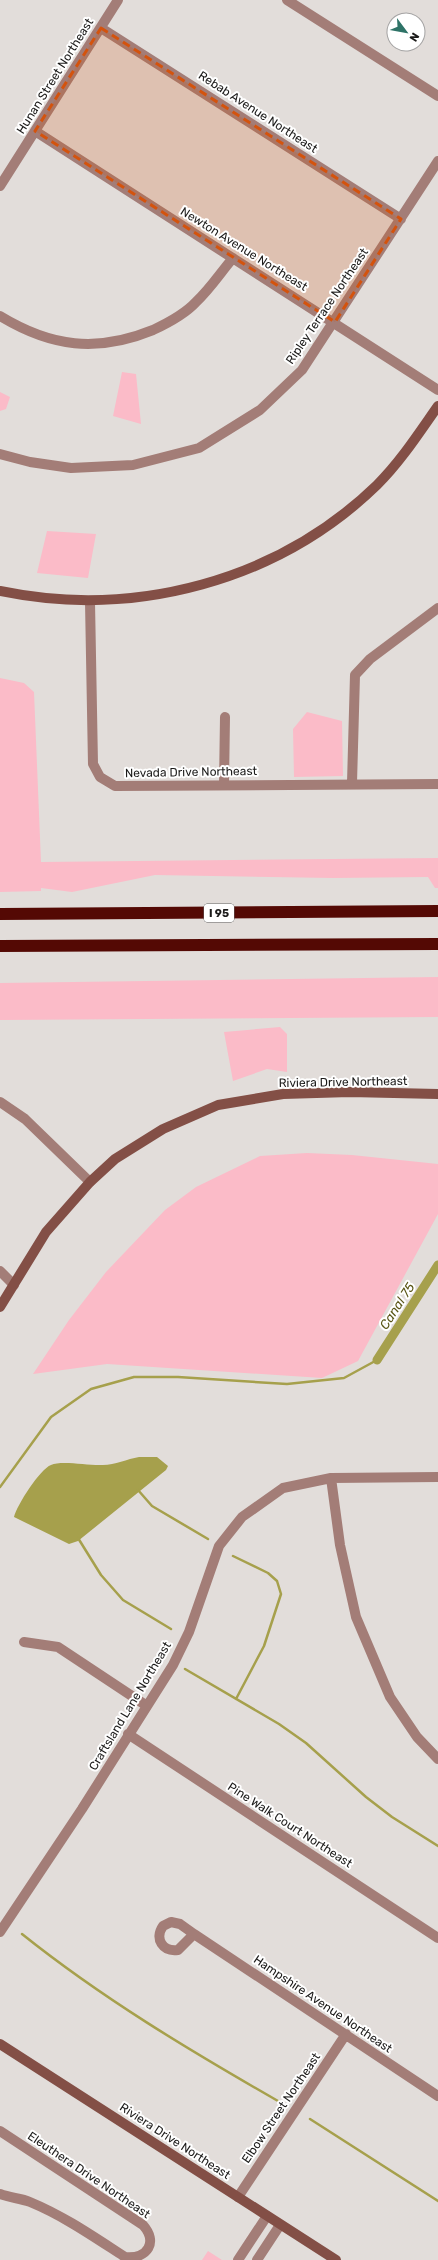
<svg xmlns="http://www.w3.org/2000/svg" width="438" height="2260" font-family="Rubik,sans-serif">
<style>
.green{fill:#fbbbc8}
.water{fill:#a6a04c}
.lines{fill:none;stroke-linecap:round;stroke-linejoin:round}
.stream{stroke:#a6a04c;stroke-width:2.5}
.canal{stroke:#a6a04c;stroke-width:9}
.street{stroke:#a37d77;stroke-width:10}
.secondary{stroke:#834f46;stroke-width:10}
.highway{stroke:#540904;stroke-width:12}
.marked{fill:#d4530d;fill-opacity:0.2;stroke:#d4530d;stroke-width:3;stroke-dasharray:8 5;stroke-linejoin:round}
.labels{text-anchor:middle;dominant-baseline:central;stroke-width:4;stroke-linejoin:round;paint-order:stroke}
.shield{fill:#fff;stroke:#5f5f5e;stroke-width:1}
.shield-label{font-size:11px;font-weight:bold;fill:#1b1a19}
.street-label{font-size:12px;fill:#1b1a19;stroke:#fff}
.water-label{font-size:13px;font-style:italic;fill:#5a5617;stroke:#fff}
</style>
<rect width="100%" height="100%" fill="#e2ddda"/>
<path class="green" d="M 122,372 L 136,374 L 141,424 L 113,416 Z
M 0,392 L 10,397 L 6,409 L 0,411 Z
M 47,531 L 96,534 L 88,578 L 37,573 Z
M 0,678 L 24,683 L 34,692 L 41,862 L 438,858 L 438,888 L 435,888 L 428,877 L 333,878 L 155,875 L 72,892 L 41,888 L 41,891 L 0,892 Z
M 307,712 L 342,721 L 343,776 L 294,777 L 293,729 Z
M 438,977 L 438,1017 L 0,1020 L 0,983 Z
M 280,1027 L 287,1034 L 287,1072 L 267,1069 L 233,1081 L 224,1032 Z
M 307,1153 L 352,1155 L 438,1164 L 438,1214 L 358,1361 L 322,1378 L 107,1364 L 33,1374 L 69,1320 L 106,1272 L 165,1210 L 196,1187 L 260,1156 Z
M 208,2251 L 222,2260 L 202,2260 Z"/>
<path class="water" d="M 139,1457 L 157,1457 L 168,1466 L 166,1470 L 78,1541 L 69,1544 L 14,1517 C 17,1505 40,1469 51,1465 C 62,1460 89,1466 103,1465 C 115,1465 127,1459 139,1457 Z"/>
<g class="lines">
<path class="stream" d="M 0,1487 L 51,1417 L 91,1389 L 134,1377 L 178,1377 L 287,1384 L 344,1378 L 377,1360
M 138,1490 L 152,1506 L 208,1539
M 78,1538 L 101,1575 L 123,1600 L 171,1629
M 233,1556 L 268,1573 L 277,1581 L 281,1594 L 264,1646 L 236,1699
M 185,1669 L 279,1724 L 306,1743 L 366,1797 L 392,1817 L 438,1846
M 22,1934 C 102,1998 189,2050 278,2101
M 310,2119 L 438,2201"/>
<path class="canal" d="M 377,1360 L 438,1265"/>
<path class="street" d="M 287,0 L 438,96
M 101,28 L 401,219
M 35,131 L 438,390
M 0,186 L 118,0
M 0,316 C 51,347 97,353 153,330 C 168,323 185,314 196,302 C 210,289 221,272 233,258
M 0,454 L 30,462 L 71,468 L 133,465 L 199,448 L 260,410 L 302,370 L 438,161
M 90,602 L 93,764 L 100,777 L 115,786 L 438,784
M 352,783 L 355,675 L 370,659 L 438,608
M 224,784 L 225,717
M 0,1102 L 25,1119 L 90,1182
M 0,1271 L 14,1285
M 331,1478 L 340,1545 L 356,1617 L 390,1697 L 417,1737 L 438,1759
M 24,1642 L 58,1647 L 147,1706
M 128,1734 L 438,1938
M 171,1922 L 180,1924 L 194,1934 L 178,1950 C 163,1952 154,1939 163,1926 Z
M 0,1932 L 82,1809 L 173,1665 L 189,1632 L 219,1546 L 242,1517 L 283,1488 L 331,1478 L 438,1477
M 194,1934 L 438,2096
M 0,2131 L 143,2225 C 158,2242 148,2259 125,2257 C 94,2237 64,2216 30,2202 C 20,2198 10,2198 0,2194
M 238,2197 L 346,2034
M 238,2260 L 267,2216
M 257,2260 L 280,2225"/>
<path class="secondary" d="M 0,591 C 135,619 278,581 377,485 C 401,461 419,433 438,406
M 0,1307 L 46,1232 L 90,1182 L 115,1159 L 163,1129 L 218,1105 L 283,1094 L 350,1092 L 438,1094
M 0,2044 L 336,2260"/>
<path class="highway" d="M 0,914 L 438,911
M 0,946 L 438,944"/>
</g>
<path class="marked" d="M 101,28 L 401,219 L 335,322 L 35,131 Z"/>
<g class="labels">
<rect class="shield" x="204" y="904" width="30" height="18" rx="3"/>
<g class="shield-label">
<text x="219" y="913">I 95</text>
</g>
<g class="street-label">
<text transform="translate(55 76) rotate(-58)">Hunan Street Northeast</text>
<text transform="translate(258 112) rotate(33)">Rebab Avenue Northeast</text>
<text transform="translate(244 249) rotate(32)">Newton Avenue Northeast</text>
<text transform="translate(327 306) rotate(-56)">Ripley Terrace Northeast</text>
<text transform="translate(191 772) rotate(-1)">Nevada Drive Northeast</text>
<text transform="translate(343 1082) rotate(-1)">Riviera Drive Northeast</text>
<text transform="translate(130 1706) rotate(-59)">Craftsland Lane Northeast</text>
<text transform="translate(290 1825) rotate(33)">Pine Walk Court Northeast</text>
<text transform="translate(323 2004) rotate(34)">Hampshire Avenue Northeast</text>
<text transform="translate(281 2108) rotate(-56)">Elbow Street Northeast</text>
<text transform="translate(175 2141) rotate(33)">Riviera Drive Northeast</text>
<text transform="translate(89 2175) rotate(34)">Eleuthera Drive Northeast</text>
</g>
<g class="water-label">
<text transform="translate(397 1306) rotate(-57)">Canal 75</text>
</g>
</g>
<g transform="translate(406 32) rotate(122)"><circle r="19" fill="#ffffff" stroke="#a4a3a3"/>
<path d="M0-3L7 15L0 10L-7 15Z" fill="#2e7367"/>
<text y="-6" font-size="11" font-weight="bold" text-anchor="middle" fill="#1b1a19">N</text>
</g>
</svg>
